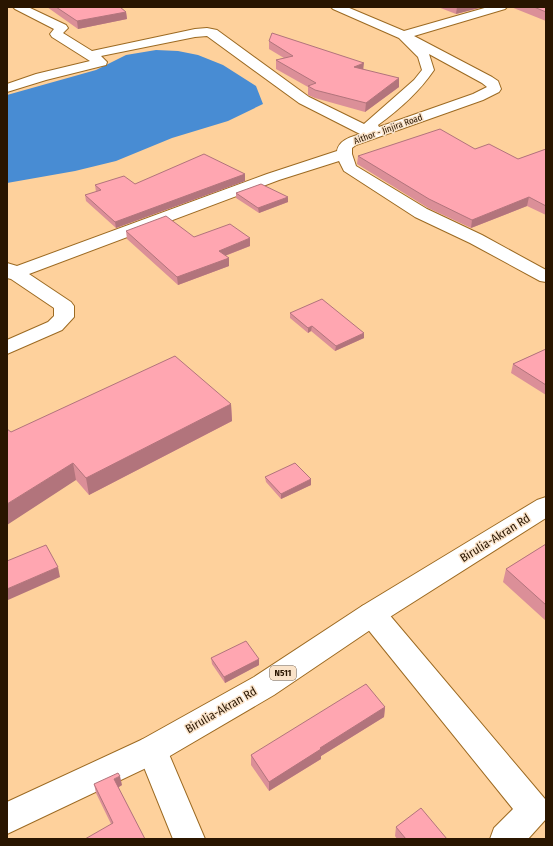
<svg xmlns="http://www.w3.org/2000/svg" width="553" height="846" font-family="'Fira Sans Condensed',sans-serif">
<style>
.water{fill:#488cd3}
.lines{fill:none;stroke-linecap:round;stroke-linejoin:round}
.minor-casing{stroke:#9c6a22;stroke-width:2}
.highway-casing{stroke:#9c6a22;stroke-width:2}
.minor{fill:#fff;fill-rule:evenodd}
.highway{fill:#fff;fill-rule:evenodd}
.wall{fill:#db8f98}
.shaded-wall{fill:#b2747c}
.building{fill:#ffa6b1;stroke:#b2747c}
.labels{text-anchor:middle;dominant-baseline:central;stroke-width:3;stroke-linejoin:round;paint-order:stroke}
.far-street-label{font-size:9px;fill:#291500;stroke:#fae3c9}
.shield{fill:#fae3c9;stroke:#68533c;stroke-width:1}
.shield-label{font-size:9px;font-weight:bold;fill:#291500}
.near-street-label{font-size:12px;fill:#291500;stroke:#fae3c9}
</style>
<rect width="100%" height="100%" fill="#fed19c"/>
<path class="water" d="M 156,50 L 178,51 L 198,55 L 223,65 L 256,86 L 263,104 L 228,121 L 172,138 L 116,161 L 75,171 L 7,183 L 7,95 L 96,70 L 126,55 Z"/>
<g class="lines">
<g class="minor-casing">
<path id="minor" d="M 13,7 L 28,7 L 66,25 L 68,28 L 63,33 L 92,51 L 195,29 L 207,28 L 217,30 L 309,97 L 364,124 L 414,80 L 422,70 L 418,57 L 399,38 L 333,9 L 331,7 L 347,7 L 404,31 L 488,7 L 507,7 L 505,9 L 414,36 L 492,77 L 498,81 L 501,89 L 499,92 L 483,100 L 356,145 L 352,148 L 352,154 L 356,166 L 427,209 L 482,235 L 546,270 L 546,282 L 540,281 L 470,243 L 415,217 L 344,171 L 339,161 L 279,180 L 29,274 L 71,302 L 74,306 L 74,317 L 62,330 L 7,354 L 7,340 L 48,322 L 54,316 L 54,308 L 11,279 L 7,278 L 7,263 L 17,266 L 267,174 L 337,151 C 339,140 351,137 360,134 L 299,103 L 207,36 L 195,37 L 101,56 L 107,62 L 106,65 L 46,80 L 7,92 L 7,84 L 36,74 L 90,61 L 52,37 L 50,34 L 54,29 L 15,9 ZM 429,54 L 482,83 L 487,87 L 473,94 L 379,127 L 378,125 C 400,109 419,92 434,70 Z
M 372,603 L 382,606 L 545,799 L 546,819 L 528,839 L 490,839 L 494,828 L 513,809 L 362,622 L 359,614 L 362,606 Z
M 152,736 L 163,740 L 205,839 L 173,839 L 137,750 L 141,740 Z"/>
</g>
<g class="highway-casing">
<path id="highway" d="M 546,497 L 546,518 L 382,622 L 274,695 L 163,760 L 7,834 L 7,802 L 141,740 L 254,677 L 362,606 L 537,500 Z"/>
</g>
<use href="#minor" class="minor"/>
<use href="#highway" class="highway"/>
</g>
<path class="wall" d="M 47,7 L 120,7 L 126,12 L 127,19 L 78,29 Z
M 438,7 L 483,7 L 456,14 Z
M 511,7 L 546,7 L 546,21 Z
M 269,41 L 364,69 L 399,87 L 365,112 L 315,98 L 308,95 L 308,87 L 276,69 L 276,60 L 284,58 L 269,49 Z
M 475,149 L 518,159 L 546,149 L 546,215 L 527,206 L 471,228 L 428,208 L 357,164 L 358,156 Z
M 245,174 L 245,181 L 116,228 L 86,201 L 85,195 L 96,192 L 95,185 L 135,184 Z
M 236,193 L 288,202 L 259,213 L 236,198 Z
M 126,231 L 194,237 L 250,246 L 225,256 L 229,266 L 178,285 L 127,239 Z
M 290,313 L 364,338 L 335,351 L 311,331 L 308,333 L 290,318 Z
M 546,349 L 546,395 L 511,373 L 513,364 Z
M 231,404 L 232,421 L 89,495 L 76,480 L 11,432 Z
M 265,477 L 311,479 L 311,485 L 281,499 L 266,482 Z
M 546,544 L 546,621 L 503,582 L 506,569 Z
M 211,658 L 259,665 L 225,683 L 212,664 Z
M 385,707 L 384,717 L 321,756 L 321,759 L 269,791 L 251,765 L 251,755 Z
M 94,784 L 122,785 L 118,787 L 145,839 L 111,824 L 96,793 Z
M 396,827 L 447,839 L 397,839 L 395,836 Z"/>
<path class="shaded-wall" d="M 457,7 L 483,7 L 456,14 Z
M 126,12 L 127,19 L 78,29 L 77,21 Z
M 364,63 L 363,71 L 354,67 Z
M 399,78 L 399,87 L 365,112 L 366,103 Z
M 245,174 L 245,181 L 116,228 L 115,222 Z
M 288,197 L 288,202 L 259,213 L 258,208 Z
M 529,197 L 527,206 L 471,228 L 472,220 Z
M 250,238 L 250,246 L 219,258 L 219,251 Z
M 229,258 L 229,266 L 178,285 L 177,277 Z
M 312,326 L 311,331 L 308,333 L 308,328 Z
M 364,333 L 364,338 L 335,351 L 336,346 Z
M 231,404 L 232,421 L 89,495 L 86,478 Z
M 73,463 L 76,480 L 7,525 L 7,504 Z
M 311,479 L 311,485 L 281,499 L 281,494 Z
M 58,567 L 60,577 L 8,600 L 7,597 L 7,589 Z
M 259,659 L 259,665 L 225,683 L 224,677 Z
M 385,707 L 384,717 L 321,756 L 321,759 L 269,791 L 269,782 L 320,748 Z
M 120,776 L 122,785 L 116,789 L 114,779 Z"/>
<path class="building" d="M 56,7 L 120,7 L 126,12 L 77,21 Z
M 534,7 L 546,7 L 546,12 Z
M 272,33 L 364,63 L 354,67 L 399,78 L 366,103 L 315,90 L 308,86 L 316,83 L 276,60 L 293,56 L 269,41 Z
M 440,129 L 475,149 L 489,144 L 518,159 L 546,149 L 546,206 L 529,197 L 472,220 L 429,199 L 358,156 Z
M 204,154 L 245,174 L 115,222 L 85,195 L 101,190 L 95,185 L 124,176 L 135,184 Z
M 261,184 L 288,197 L 258,208 L 236,193 Z
M 166,216 L 194,237 L 230,224 L 250,238 L 219,251 L 229,258 L 177,277 L 126,231 Z
M 322,299 L 364,333 L 336,346 L 312,326 L 308,328 L 290,313 Z
M 546,349 L 546,385 L 513,364 Z
M 175,356 L 231,404 L 86,478 L 73,463 L 7,504 L 7,429 L 11,432 Z
M 295,463 L 311,479 L 281,494 L 265,477 Z
M 546,544 L 546,605 L 506,569 Z
M 46,545 L 58,567 L 7,589 L 7,561 Z
M 246,641 L 259,659 L 224,677 L 211,658 Z
M 366,684 L 385,707 L 320,748 L 321,749 L 269,782 L 251,755 Z
M 118,773 L 120,776 L 114,779 L 145,839 L 85,839 L 113,823 L 94,784 Z
M 421,808 L 447,839 L 406,839 L 396,827 Z"/>
<g class="labels">
<g class="far-street-label">
<text transform="translate(388 129) rotate(-20)">Aithor - Jinjira Road</text>
</g>
<rect class="shield" x="270" y="666" width="26" height="14" rx="3"/>
<g class="shield-label">
<text x="283" y="673">N511</text>
</g>
<g class="near-street-label">
<text transform="translate(495 538) rotate(-32)">Birulia-Akran Rd</text>
<text transform="translate(221 710) rotate(-30)">Birulia-Akran Rd</text>
</g>
</g>
<rect width="553" height="846" fill="none" stroke="#291500" stroke-width="16"/>
</svg>
